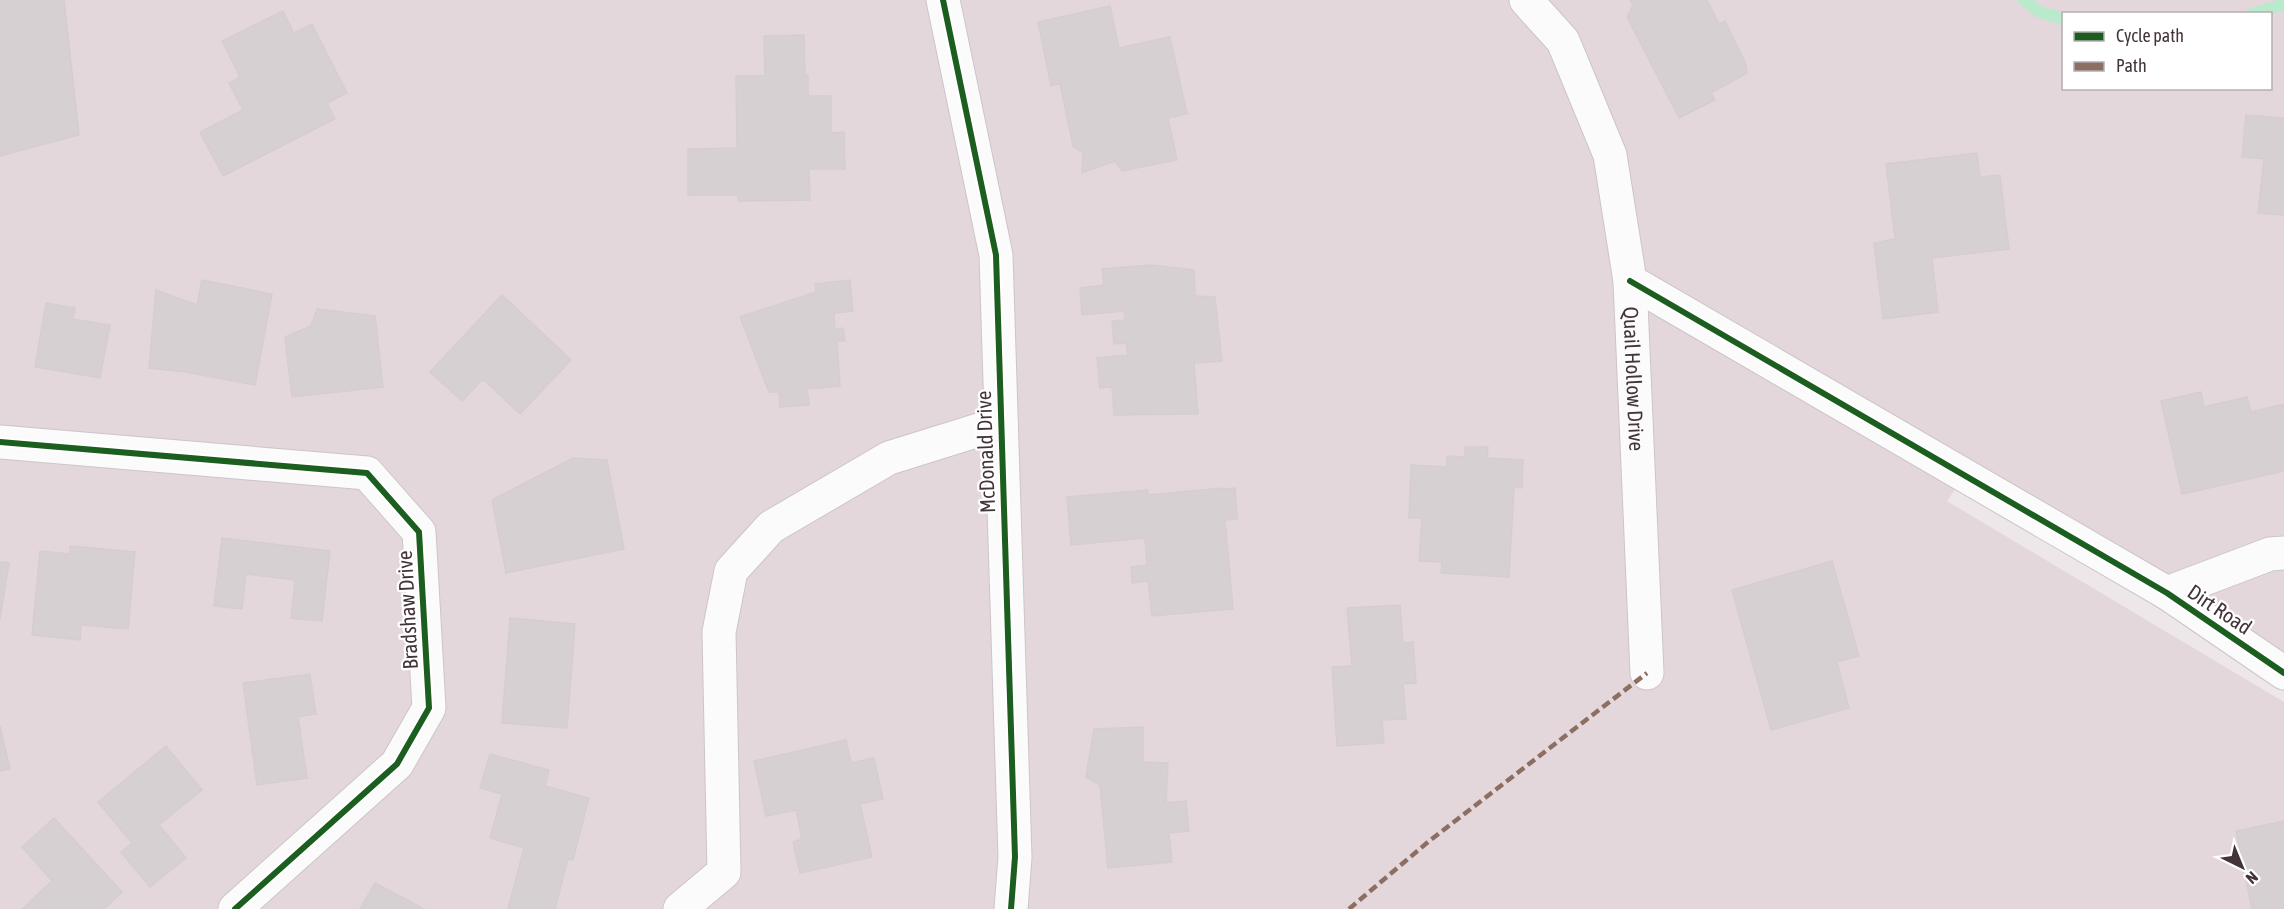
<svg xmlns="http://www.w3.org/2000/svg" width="2284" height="909" font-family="'Asap Condensed',sans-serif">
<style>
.residential{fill:#e4d7db;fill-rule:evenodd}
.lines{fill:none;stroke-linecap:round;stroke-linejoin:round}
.stream{stroke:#baeacc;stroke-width:12}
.building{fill:#d7d0d2;stroke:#d6cdd0;stroke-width:1.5}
.minor-casing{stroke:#ccc5c7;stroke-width:35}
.minor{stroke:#fcfbfc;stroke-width:33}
.quiet{stroke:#8d6e63;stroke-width:4.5;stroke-dasharray:9 4.5;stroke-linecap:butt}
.cycleway-casing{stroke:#fff;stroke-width:10}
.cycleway{stroke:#1b5e20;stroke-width:6}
.labels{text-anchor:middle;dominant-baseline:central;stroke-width:4.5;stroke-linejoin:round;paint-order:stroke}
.street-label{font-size:21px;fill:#43343a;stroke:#fff}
</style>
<rect width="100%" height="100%" fill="#eee7e9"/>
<path class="residential" d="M 0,0 L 2284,0 L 2284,663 L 1970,468 L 1947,501 L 2284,702 L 2284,909 L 0,909 ZM 2064,14 L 2270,14 L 2270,88 L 2064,88 Z"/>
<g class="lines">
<path class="stream" d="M 2024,0 L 2040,12 L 2064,19
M 2252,14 L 2284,4"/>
</g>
<path class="building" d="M 0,0 L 64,0 L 79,135 L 0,156 Z
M 1630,0 L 1707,0 L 1719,24 L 1725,21 L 1746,65 L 1747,73 L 1711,93 L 1715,100 L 1679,118 L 1627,17 L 1633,5 Z
M 1110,6 L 1119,48 L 1170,37 L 1187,114 L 1168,118 L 1177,160 L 1122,171 L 1115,161 L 1082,173 L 1083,153 L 1073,146 L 1060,83 L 1051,86 L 1038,22 Z
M 283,11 L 294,33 L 312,24 L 347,93 L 327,103 L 335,119 L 223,176 L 200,132 L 243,110 L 229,83 L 240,77 L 222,41 Z
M 804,35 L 805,75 L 808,75 L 808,96 L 831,96 L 831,133 L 844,132 L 845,169 L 809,169 L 810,200 L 738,201 L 738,195 L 688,195 L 688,149 L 737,148 L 736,76 L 765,76 L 764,36 Z
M 2246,115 L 2284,118 L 2284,215 L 2258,213 L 2264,159 L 2242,157 Z
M 1977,153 L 1980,177 L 2000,175 L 2009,249 L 1932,258 L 1938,312 L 1883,319 L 1874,243 L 1895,239 L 1886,164 Z
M 1151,265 L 1194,270 L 1195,296 L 1215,297 L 1222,361 L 1194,363 L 1198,414 L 1114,415 L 1112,387 L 1100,388 L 1097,358 L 1128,355 L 1126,343 L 1114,344 L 1112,321 L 1125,320 L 1124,311 L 1082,315 L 1080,288 L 1104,285 L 1102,269 Z
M 202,280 L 272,294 L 255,385 L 185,372 L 149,368 L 156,290 L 197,305 Z
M 850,280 L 853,311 L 834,313 L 835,329 L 843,328 L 845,341 L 837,341 L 840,386 L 807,389 L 809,405 L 780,407 L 779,392 L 769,392 L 740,317 L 816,292 L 815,284 Z
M 502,295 L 571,360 L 520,414 L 483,379 L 462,401 L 430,372 Z
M 46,303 L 75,308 L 73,319 L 110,325 L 100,378 L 35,367 Z
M 317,309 L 375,316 L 383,387 L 292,397 L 285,337 L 311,326 Z
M 2201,392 L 2204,407 L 2247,397 L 2251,412 L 2284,404 L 2284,471 L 2182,494 L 2161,401 Z
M 1465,447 L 1488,447 L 1487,458 L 1523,460 L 1522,488 L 1514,487 L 1509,577 L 1441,573 L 1442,562 L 1419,561 L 1422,518 L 1409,518 L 1411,465 L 1447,467 L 1447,456 L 1465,457 Z
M 573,458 L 607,460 L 624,549 L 506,573 L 492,500 Z
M 1222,488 L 1222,489 L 1235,488 L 1237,519 L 1225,520 L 1233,609 L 1152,616 L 1148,581 L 1132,583 L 1131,567 L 1147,565 L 1145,538 L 1071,545 L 1067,497 L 1148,490 L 1148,495 Z
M 222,538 L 330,551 L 322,621 L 291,618 L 295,580 L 246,574 L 242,609 L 214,606 Z
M 70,546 L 135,552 L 128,629 L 81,625 L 80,640 L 32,635 L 40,551 L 70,554 Z
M 1832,561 L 1859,656 L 1837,662 L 1849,708 L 1771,730 L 1732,590 Z
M 0,562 L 9,563 L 0,619 Z
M 1400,605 L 1403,643 L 1413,642 L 1416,683 L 1403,684 L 1406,719 L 1382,720 L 1384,743 L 1337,746 L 1332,667 L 1352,666 L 1347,608 Z
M 510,618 L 575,624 L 567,728 L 502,723 Z
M 310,674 L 316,714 L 298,717 L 307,778 L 257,785 L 243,683 Z
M 0,726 L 10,769 L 0,771 Z
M 1143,727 L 1143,762 L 1168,763 L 1166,803 L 1186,801 L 1189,831 L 1169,833 L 1172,862 L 1108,868 L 1100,785 L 1086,777 L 1094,729 Z
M 846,740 L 851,763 L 874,758 L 883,799 L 860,804 L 872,857 L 800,873 L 793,842 L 802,839 L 796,810 L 766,816 L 754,761 Z
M 166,746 L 202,790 L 159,825 L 186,858 L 150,887 L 121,852 L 132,843 L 98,802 Z
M 490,754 L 549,770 L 545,786 L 589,798 L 573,860 L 568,859 L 555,909 L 508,909 L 524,848 L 490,838 L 502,794 L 480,788 Z
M 54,818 L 122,892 L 104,909 L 22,909 L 52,881 L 22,847 Z
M 2284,821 L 2284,909 L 2252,909 L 2236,831 Z
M 375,883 L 424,909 L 360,909 Z"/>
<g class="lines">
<g class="minor-casing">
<g id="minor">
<path d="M 943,0 L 996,255 L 1015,857 L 1011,909"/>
<path id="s1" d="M 1526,0 L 1563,41 L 1610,155 L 1630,281 L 1647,673"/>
<path d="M 1630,281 L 2167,593 L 2284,673"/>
<path d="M 0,442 L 367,473 L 419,532 L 429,708 L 397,764 L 235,909"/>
<path d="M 2167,593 L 2270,554 L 2284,553"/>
<path d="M 680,909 L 724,872 L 719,632 L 731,571 L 771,527 L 889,458 L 1001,423"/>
</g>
</g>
<use href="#minor" class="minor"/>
<path class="quiet" d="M 1349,909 L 1428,842 L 1647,673"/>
<g class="cycleway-casing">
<path id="cycleway" d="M 943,0 L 996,255 L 1015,857 L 1011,909
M 1630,281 L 2167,593 L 2284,673
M 0,442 L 367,473 L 419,532 L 429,708 L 397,764 L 235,909"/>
</g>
<use href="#cycleway" class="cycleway"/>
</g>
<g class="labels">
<g class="street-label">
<text stroke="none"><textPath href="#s1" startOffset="404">Quail Hollow Drive</textPath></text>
<text transform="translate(985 452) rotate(-92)">McDonald Drive</text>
<text transform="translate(2220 609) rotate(34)">Dirt Road</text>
<text transform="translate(407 610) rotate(-93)">Bradshaw Drive</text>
</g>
</g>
<rect x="2062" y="12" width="210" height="78" fill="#ffffff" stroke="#b4aeb0" stroke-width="1.5"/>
<rect x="2074" y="32" width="30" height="9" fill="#1b5e20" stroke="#b4aeb0" stroke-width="1.5"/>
<text x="2116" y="42" font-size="18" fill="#43343a">Cycle path</text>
<rect x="2074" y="62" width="30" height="9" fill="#8d6e63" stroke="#b4aeb0" stroke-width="1.5"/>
<text x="2116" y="72" font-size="18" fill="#43343a">Path</text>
<g transform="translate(2242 867) rotate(137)" stroke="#ffffff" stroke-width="4.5" paint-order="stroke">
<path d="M0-4.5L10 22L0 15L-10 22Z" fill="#43343a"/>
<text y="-9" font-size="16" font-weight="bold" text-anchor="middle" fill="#43343a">N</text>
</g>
</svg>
